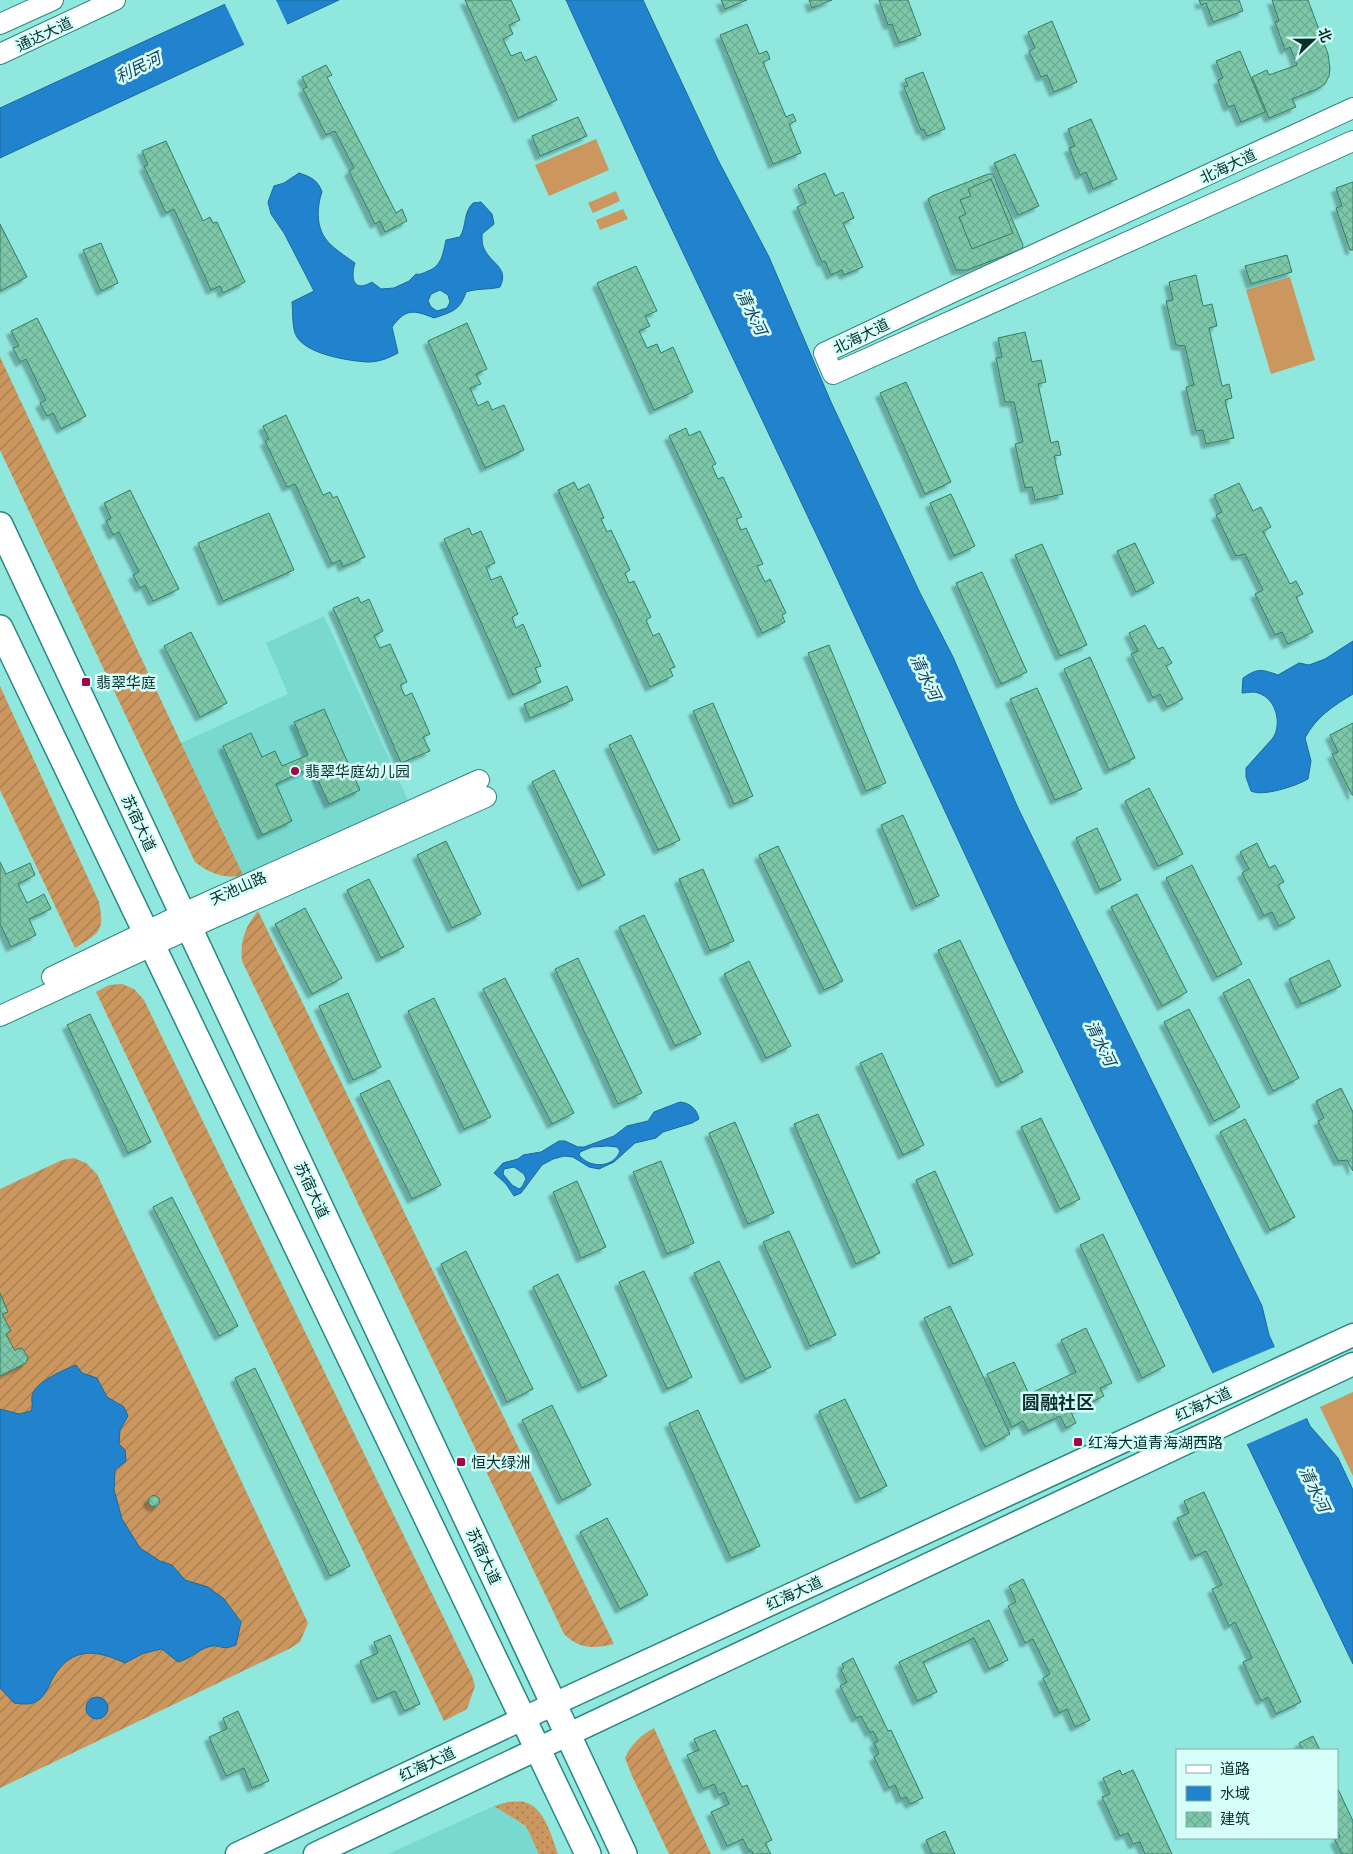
<svg xmlns="http://www.w3.org/2000/svg" width="1353" height="1854" font-family="Inter,'Noto Sans SC',sans-serif">
<style>
.built{fill:#78d9cf}
.grass{fill:url(#grass-dots)}
.garden{fill:url(#garden-furrows)}
.pitch{fill:#cb975f}
.water{fill:#2183cd;stroke:#1a6a9d;fill-rule:evenodd}
.pier{fill:#90e7dd}
.building{fill:url(#building-cross-hatch);stroke:#347e64;filter:url(#shadow)}
.lines{fill:none;stroke-linecap:round;stroke-linejoin:round}
.tertiary-casing{stroke:#2c8780;stroke-width:22}
.secondary-casing{stroke:#2c8780;stroke-width:25}
.primary-casing{stroke:#2c8780;stroke-width:28}
.tertiary{stroke:#fff;stroke-width:20}
.secondary{stroke:#fff;stroke-width:22}
.primary{stroke:#fff;stroke-width:25}
.poi-dot{fill:#a10646;stroke:#d6fffa;stroke-width:2}
.labels{text-anchor:middle;dominant-baseline:central;stroke-width:5;stroke-linejoin:round;paint-order:stroke}
.street-label{font-size:15px;fill:#082f2c;stroke:#d6fffa}
.poi-label{font-size:15px;fill:#082f2c;stroke:#d6fffa;text-anchor:start}
.water-label{font-size:16px;font-style:italic;fill:#183d5b;stroke:#d6fffa}
.quarter-label{font-size:18px;font-weight:bold;fill:#082f2c;stroke:#d6fffa}
</style>
<defs>
<pattern id="grass-dots" width="8" height="8" patternUnits="userSpaceOnUse" patternTransform="scale(1.25)"><rect width="8" height="8" fill="#cb975f"/><path d="M2 2h.1M6 6h.1" fill="none" stroke="#a37c4f" stroke-width="1.8" stroke-linecap="round"/></pattern>
<pattern id="garden-furrows" width="10" height="10" patternUnits="userSpaceOnUse" patternTransform="scale(1.25)"><rect width="10" height="10" fill="#cb975f"/><path d="M-1 1l2-2M0 10L10 0M9 11l2-2" fill="none" stroke="#a37c4f"/></pattern>
<pattern id="building-cross-hatch" width="8" height="8" patternUnits="userSpaceOnUse" patternTransform="scale(1.25)"><rect width="8" height="8" fill="#7ec8aa"/><path d="M0 0l8 8M0 8l8-8" fill="none" stroke="#6bac92"/></pattern>
<filter id="shadow"><feDropShadow dx="-4.5" dy="4.5" stdDeviation="1" flood-color="#0004"/></filter>
</defs>
<rect width="100%" height="100%" fill="#90e7dd"/>
<path class="built" d="M 324,616 L 408,800 L 243,875 L 181,743 L 288,694 L 266,643 Z
M 494,1806 L 526,1826 L 539,1854 L 388,1854 Z"/>
<path class="grass" d="M 508,1802 C 513,1802 519,1801 524,1802 C 545,1807 551,1836 558,1854 L 539,1854 L 526,1826 L 494,1806 Z"/>
<path class="garden" d="M 0,357 L 243,875 C 226,880 209,873 195,862 L 0,450 Z
M 0,686 L 99,902 C 105,932 99,933 75,948 L 0,790 Z
M 258,911 L 614,1644 C 593,1649 579,1649 564,1634 L 242,961 C 240,941 245,927 258,911 Z
M 122,984 L 134,989 L 144,1000 L 472,1676 L 475,1686 L 467,1709 L 444,1721 L 96,992 L 109,985 Z
M 74,1158 L 86,1163 L 97,1174 L 308,1623 L 300,1642 L 289,1649 L 0,1788 L 0,1189 L 62,1160 Z
M 654,1728 L 711,1854 L 669,1854 L 632,1776 L 625,1758 C 630,1745 642,1734 654,1728 Z"/>
<path class="pitch" d="M 596,139 L 609,170 L 549,196 L 535,165 Z
M 616,191 L 620,201 L 593,213 L 588,203 Z
M 623,209 L 628,219 L 600,230 L 596,220 Z
M 1290,277 L 1315,360 L 1271,374 L 1246,290 Z
M 1353,1392 L 1353,1476 L 1320,1407 Z"/>
<path class="water" d="M 234,0 L 339,0 L 0,158 L 0,108 Z
M 566,0 L 643,0 L 718,160 L 769,257 L 831,402 L 920,593 L 953,657 L 1018,808 L 1262,1306 L 1269,1335 L 1310,1426 L 1338,1458 L 1353,1490 L 1353,1664 L 1014,960 L 828,559 L 652,187 Z
M 299,173 C 311,177 318,180 322,192 C 317,206 316,225 325,238 C 331,247 345,256 355,263 C 350,279 354,293 372,282 L 381,289 L 394,288 L 409,281 L 416,274 C 421,275 423,273 428,271 C 442,266 443,253 446,240 L 460,237 C 467,225 463,213 473,203 L 481,202 L 492,214 L 494,224 L 482,234 C 482,238 482,243 483,246 C 489,264 510,266 500,287 C 489,290 478,288 466,292 C 460,311 451,312 434,318 C 414,310 406,308 392,327 L 398,353 C 389,358 379,362 368,362 C 349,361 302,354 295,333 C 292,324 293,311 292,302 L 314,291 L 284,233 L 271,214 L 268,202 L 274,186 L 284,183 ZM 440,290 L 448,295 L 450,302 L 447,308 L 437,311 L 431,307 L 428,301 L 431,294 Z
M 1353,641 L 1353,694 C 1333,706 1316,717 1305,738 L 1311,761 L 1308,779 C 1296,786 1263,797 1251,791 L 1246,777 L 1246,768 L 1273,738 C 1283,722 1275,695 1254,692 C 1250,692 1245,693 1242,693 L 1243,678 C 1258,668 1261,669 1278,675 L 1299,663 L 1309,665 L 1325,659 Z
M 680,1102 C 690,1103 697,1109 699,1119 L 692,1123 L 663,1132 L 656,1138 L 635,1143 L 614,1162 L 599,1169 L 589,1167 L 573,1157 L 564,1156 L 553,1159 L 542,1165 L 521,1193 L 514,1196 L 506,1184 L 494,1173 L 503,1163 L 518,1159 L 523,1155 L 541,1152 L 559,1141 L 565,1141 L 578,1147 L 584,1147 L 614,1136 L 627,1126 L 648,1121 L 654,1112 ZM 608,1146 L 617,1147 L 620,1151 C 614,1168 590,1169 579,1155 L 580,1152 L 592,1147 ZM 514,1167 L 524,1174 L 526,1179 L 522,1187 L 519,1189 L 512,1185 L 503,1174 L 504,1169 Z
M 76,1365 L 82,1373 L 97,1378 L 107,1397 L 124,1407 L 128,1416 L 120,1430 L 119,1444 L 125,1450 L 126,1461 L 115,1470 L 114,1490 L 122,1519 L 140,1548 L 160,1561 L 172,1565 L 185,1580 L 208,1587 L 224,1599 L 241,1622 L 236,1645 C 221,1651 223,1645 212,1646 C 199,1648 191,1659 178,1662 L 162,1649 L 144,1653 L 125,1663 C 97,1650 73,1646 54,1676 C 50,1683 46,1694 40,1699 C 32,1706 23,1704 14,1703 L 0,1688 L 0,1409 L 19,1414 L 31,1411 C 34,1405 30,1399 33,1393 C 38,1381 65,1369 76,1365 Z
M86 1708a11 11 0 1 1 22 0a11 11 0 1 1-22 0Z"/>
<path class="pier" d="M 228,0 L 276,0 L 288,26 L 245,46 L 224,2 Z
M 1277,1346 L 1309,1417 L 1245,1445 L 1211,1374 Z"/>
<path class="building" d="M 465,0 L 511,0 L 520,20 L 509,25 L 513,34 L 503,39 L 511,56 L 521,52 L 525,61 L 536,56 L 557,100 L 518,118 Z
M 721,0 L 747,0 L 725,9 Z
M 809,0 L 832,0 L 812,8 Z
M 879,0 L 908,0 L 921,35 L 899,43 L 892,24 L 888,25 Z
M 1199,0 L 1239,0 L 1243,11 L 1213,22 L 1206,3 L 1201,5 Z
M 1272,0 L 1308,0 L 1328,54 L 1330,69 L 1329,76 L 1325,84 L 1317,89 L 1292,99 L 1296,107 L 1269,118 L 1252,77 L 1267,70 L 1269,75 L 1297,65 L 1290,47 L 1285,50 L 1275,22 L 1279,21 Z
M 1052,21 L 1077,82 L 1054,92 L 1047,75 L 1041,77 L 1029,51 L 1035,48 L 1028,32 Z
M 747,24 L 759,54 L 767,51 L 770,59 L 763,62 L 786,117 L 793,114 L 796,121 L 789,124 L 801,153 L 773,164 L 720,35 Z
M 1240,51 L 1265,112 L 1241,122 L 1234,105 L 1228,107 L 1218,80 L 1223,78 L 1216,61 Z
M 326,65 L 332,75 L 327,77 L 396,213 L 402,209 L 407,221 L 385,232 L 380,221 L 375,224 L 349,171 L 354,168 L 335,131 L 326,135 L 303,89 L 307,87 L 302,77 Z
M 923,72 L 945,129 L 927,136 L 924,129 L 921,130 L 904,87 L 908,86 L 905,79 Z
M 578,117 L 587,136 L 540,156 L 532,136 Z
M 1091,119 L 1117,179 L 1093,189 L 1086,172 L 1080,175 L 1069,148 L 1075,146 L 1068,129 Z
M 166,141 L 203,221 L 210,217 L 213,223 L 217,222 L 245,282 L 223,293 L 220,286 L 211,290 L 174,209 L 166,213 L 144,166 L 148,165 L 142,151 Z
M 1015,154 L 1039,206 L 1018,215 L 994,163 Z
M 825,173 L 835,196 L 843,192 L 854,218 L 843,223 L 863,267 L 844,275 L 842,270 L 831,275 L 825,261 L 822,262 L 797,207 L 806,203 L 798,185 Z
M 988,174 L 993,174 L 1023,245 L 1022,249 L 967,270 L 956,270 L 928,199 L 932,196 Z
M 991,179 L 1013,233 L 972,249 L 959,217 L 966,214 L 960,200 L 971,196 L 968,189 Z
M 1353,182 L 1353,250 L 1350,250 L 1336,208 L 1342,206 L 1336,188 Z
M 0,224 L 27,277 L 0,291 Z
M 101,243 L 118,283 L 101,291 L 83,250 Z
M 1287,255 L 1292,272 L 1251,284 L 1245,266 Z
M 636,266 L 657,311 L 645,316 L 650,326 L 639,331 L 647,348 L 657,344 L 661,353 L 673,347 L 693,392 L 654,410 L 597,283 Z
M 1196,275 L 1203,306 L 1212,304 L 1217,326 L 1209,328 L 1222,386 L 1229,384 L 1232,398 L 1225,400 L 1234,438 L 1206,444 L 1203,430 L 1196,431 L 1186,387 L 1194,385 L 1185,346 L 1176,345 L 1166,301 L 1173,300 L 1169,282 Z
M 37,318 L 86,416 L 61,429 L 53,413 L 47,416 L 40,403 L 46,400 L 26,359 L 20,362 L 13,348 L 19,346 L 11,331 Z
M 467,323 L 487,369 L 476,374 L 481,384 L 470,388 L 478,406 L 488,401 L 492,410 L 504,405 L 524,450 L 485,468 L 428,341 Z
M 1025,332 L 1032,362 L 1041,360 L 1046,382 L 1038,384 L 1051,443 L 1058,441 L 1061,455 L 1054,456 L 1063,494 L 1035,500 L 1032,487 L 1025,488 L 1015,444 L 1023,442 L 1014,402 L 1005,402 L 996,358 L 1002,357 L 998,338 Z
M 906,382 L 951,482 L 925,494 L 880,393 Z
M 286,415 L 323,495 L 330,492 L 333,498 L 337,496 L 365,557 L 343,567 L 340,560 L 332,564 L 295,484 L 287,487 L 265,441 L 269,439 L 263,426 Z
M 686,428 L 689,436 L 700,431 L 716,464 L 712,466 L 718,479 L 723,477 L 742,517 L 736,519 L 741,530 L 746,528 L 763,564 L 757,566 L 765,582 L 770,579 L 786,613 L 782,615 L 785,622 L 762,633 L 669,436 Z
M 574,482 L 578,490 L 589,484 L 604,518 L 601,519 L 607,532 L 611,530 L 630,570 L 625,573 L 629,583 L 634,581 L 651,617 L 646,620 L 653,636 L 659,633 L 675,667 L 670,669 L 673,676 L 650,687 L 558,490 Z
M 1239,483 L 1253,511 L 1261,507 L 1271,527 L 1263,531 L 1290,584 L 1296,581 L 1303,594 L 1296,597 L 1313,632 L 1288,644 L 1282,632 L 1275,635 L 1255,594 L 1263,590 L 1245,554 L 1236,556 L 1216,515 L 1222,512 L 1214,495 Z
M 130,490 L 179,589 L 153,601 L 145,585 L 140,588 L 133,575 L 139,572 L 119,532 L 113,535 L 106,521 L 111,518 L 104,503 Z
M 951,494 L 975,546 L 954,556 L 930,503 Z
M 269,513 L 294,570 L 223,601 L 198,543 Z
M 469,528 L 472,535 L 481,531 L 495,563 L 486,567 L 491,580 L 501,576 L 518,614 L 512,617 L 516,628 L 523,624 L 541,666 L 535,668 L 541,682 L 513,695 L 444,539 Z
M 1135,543 L 1154,583 L 1136,592 L 1117,551 Z
M 1042,544 L 1087,645 L 1060,656 L 1015,555 Z
M 982,572 L 1027,672 L 1001,684 L 956,583 Z
M 358,597 L 361,603 L 369,599 L 383,631 L 374,636 L 380,648 L 390,644 L 407,682 L 400,685 L 405,696 L 412,693 L 430,734 L 423,737 L 430,751 L 401,763 L 333,608 Z
M 1145,625 L 1158,649 L 1163,647 L 1172,663 L 1166,666 L 1183,699 L 1167,707 L 1160,694 L 1153,698 L 1131,654 L 1138,651 L 1129,633 Z
M 191,632 L 227,703 L 200,717 L 164,646 Z
M 829,645 L 886,783 L 866,791 L 808,653 Z
M 1090,657 L 1135,758 L 1109,770 L 1064,669 Z
M 567,686 L 573,700 L 530,718 L 524,704 Z
M 1037,688 L 1082,789 L 1055,800 L 1010,699 Z
M 713,703 L 753,796 L 734,804 L 693,711 Z
M 324,709 L 360,790 L 329,804 L 312,767 L 276,784 L 292,821 L 262,835 L 223,746 L 251,733 L 262,757 L 275,751 L 282,766 L 308,755 L 294,722 Z
M 1353,723 L 1353,795 L 1352,795 L 1332,754 L 1338,752 L 1330,735 Z
M 631,735 L 680,840 L 658,850 L 609,745 Z
M 554,770 L 605,875 L 582,886 L 532,782 Z
M 1149,788 L 1183,854 L 1158,866 L 1125,801 Z
M 903,815 L 939,896 L 916,906 L 881,825 Z
M 1097,828 L 1121,880 L 1100,890 L 1076,838 Z
M 446,841 L 481,914 L 452,928 L 417,855 Z
M 1257,843 L 1269,868 L 1275,865 L 1284,882 L 1278,885 L 1295,918 L 1279,926 L 1272,912 L 1264,916 L 1242,873 L 1249,869 L 1240,852 Z
M 778,846 L 843,981 L 824,990 L 759,855 Z
M 0,862 L 6,874 L 30,863 L 35,875 L 18,884 L 27,903 L 44,894 L 51,909 L 29,919 L 36,935 L 11,947 L 0,924 Z
M 1192,865 L 1242,964 L 1217,977 L 1166,878 Z
M 703,869 L 734,941 L 710,951 L 679,879 Z
M 369,879 L 404,947 L 381,958 L 347,890 Z
M 1137,894 L 1187,992 L 1162,1006 L 1111,907 Z
M 305,908 L 342,978 L 312,994 L 275,924 Z
M 644,915 L 701,1034 L 675,1046 L 619,927 Z
M 960,940 L 1023,1072 L 1001,1083 L 938,950 Z
M 578,958 L 642,1093 L 618,1104 L 555,969 Z
M 1329,960 L 1341,986 L 1301,1004 L 1289,979 Z
M 749,961 L 791,1046 L 766,1058 L 724,974 Z
M 505,978 L 574,1113 L 552,1124 L 483,989 Z
M 1249,979 L 1299,1078 L 1273,1091 L 1223,993 Z
M 348,993 L 381,1067 L 353,1080 L 319,1006 Z
M 434,998 L 491,1117 L 464,1129 L 408,1011 Z
M 1189,1009 L 1240,1107 L 1214,1121 L 1164,1022 Z
M 90,1014 L 151,1142 L 128,1153 L 67,1025 Z
M 882,1053 L 924,1145 L 903,1155 L 860,1063 Z
M 389,1080 L 441,1185 L 412,1199 L 360,1094 Z
M 1341,1088 L 1353,1112 L 1353,1171 L 1347,1160 L 1338,1161 L 1318,1121 L 1324,1118 L 1316,1101 Z
M 818,1114 L 880,1253 L 856,1264 L 794,1124 Z
M 1041,1118 L 1080,1199 L 1060,1209 L 1021,1127 Z
M 1245,1119 L 1295,1217 L 1270,1230 L 1220,1132 Z
M 735,1122 L 774,1213 L 748,1224 L 709,1133 Z
M 661,1161 L 694,1243 L 667,1254 L 633,1172 Z
M 935,1171 L 973,1255 L 953,1264 L 916,1180 Z
M 577,1181 L 606,1247 L 581,1258 L 553,1192 Z
M 172,1197 L 238,1326 L 219,1336 L 153,1207 Z
M 789,1231 L 836,1335 L 810,1346 L 763,1242 Z
M 1103,1234 L 1165,1366 L 1142,1378 L 1080,1245 Z
M 466,1251 L 533,1389 L 507,1402 L 441,1264 Z
M 719,1261 L 771,1367 L 745,1379 L 694,1273 Z
M 644,1271 L 692,1377 L 667,1389 L 619,1282 Z
M 558,1274 L 607,1376 L 582,1388 L 533,1287 Z
M 0,1293 L 8,1312 L 2,1314 L 11,1331 L 6,1334 L 15,1351 L 17,1349 L 22,1348 L 28,1357 L 26,1363 L 0,1376 Z
M 950,1306 L 1010,1434 L 985,1447 L 924,1318 Z
M 1086,1328 L 1112,1383 L 1100,1388 L 1104,1396 L 1071,1412 L 1076,1423 L 1066,1428 L 1060,1416 L 1028,1431 L 1023,1421 L 1012,1427 L 987,1374 L 1014,1362 L 1029,1394 L 1076,1372 L 1061,1340 Z
M 255,1368 L 350,1566 L 330,1576 L 235,1378 Z
M 845,1399 L 887,1486 L 860,1499 L 819,1411 Z
M 552,1405 L 591,1485 L 562,1500 L 522,1420 Z
M 698,1410 L 760,1546 L 731,1558 L 669,1423 Z
M 1204,1492 L 1301,1702 L 1276,1714 L 1268,1697 L 1261,1701 L 1243,1662 L 1252,1658 L 1235,1622 L 1229,1626 L 1212,1589 L 1222,1585 L 1206,1551 L 1195,1556 L 1177,1518 L 1189,1513 L 1184,1501 Z
M148.5 1501a5.5 5.5 0 1 1 11 0a5.5 5.5 0 1 1-11 0Z
M 607,1518 L 648,1595 L 620,1609 L 580,1532 Z
M 1023,1579 L 1090,1720 L 1075,1727 L 1067,1709 L 1059,1713 L 1043,1678 L 1050,1674 L 1033,1639 L 1025,1643 L 1008,1606 L 1016,1602 L 1009,1586 Z
M 989,1620 L 1008,1660 L 989,1669 L 974,1638 L 923,1662 L 937,1692 L 917,1701 L 899,1662 Z
M 390,1635 L 420,1704 L 404,1711 L 395,1691 L 377,1699 L 360,1661 L 378,1653 L 374,1642 Z
M 853,1658 L 888,1731 L 891,1730 L 923,1798 L 910,1804 L 906,1797 L 901,1799 L 895,1785 L 889,1788 L 874,1757 L 879,1754 L 874,1743 L 878,1741 L 873,1731 L 870,1733 L 861,1716 L 856,1718 L 840,1686 L 847,1682 L 841,1670 L 844,1668 L 842,1664 Z
M 238,1711 L 269,1781 L 252,1788 L 244,1768 L 226,1776 L 209,1737 L 227,1729 L 223,1718 Z
M 715,1730 L 742,1787 L 747,1785 L 772,1840 L 765,1843 L 771,1854 L 753,1854 L 752,1851 L 749,1851 L 743,1839 L 727,1846 L 711,1812 L 729,1804 L 724,1792 L 719,1795 L 714,1784 L 703,1789 L 687,1755 L 699,1750 L 694,1739 Z
M 1313,1736 L 1320,1750 L 1303,1750 L 1299,1743 Z
M 1120,1770 L 1122,1775 L 1133,1770 L 1172,1854 L 1145,1854 L 1140,1842 L 1133,1844 L 1128,1833 L 1120,1836 L 1102,1797 L 1110,1794 L 1103,1778 Z
M 1337,1787 L 1353,1821 L 1353,1854 L 1342,1854 L 1335,1840 L 1340,1837 L 1338,1832 L 1337,1833 Z
M 945,1831 L 955,1854 L 932,1854 L 926,1840 Z"/>
<g class="lines">
<g class="tertiary-casing">
<path id="tertiary" d="M 0,24 L 53,0
M 0,54 L 115,0
M 1353,108 L 957,290 L 824,353 L 833,374 L 1353,141
M 52,977 L 199,906 L 479,780
M 0,1016 L 206,921 L 486,797"/>
</g>
<g class="secondary-casing">
<path id="secondary" d="M 237,1854 L 554,1704 L 1353,1335
M 315,1854 L 1353,1364"/>
</g>
<g class="primary-casing">
<path id="primary" d="M 0,525 L 624,1854
M 0,628 L 588,1854"/>
</g>
<use href="#tertiary" class="tertiary"/>
<use href="#secondary" class="secondary"/>
<use href="#primary" class="primary"/>
</g>
<g class="poi-dot">
<rect x="81" y="677" width="10" height="10" rx="2.5"/>
<circle cx="295" cy="771" r="5"/>
<rect x="1073" y="1437" width="10" height="10" rx="2.5"/>
<rect x="456" y="1457" width="10" height="10" rx="2.5"/>
</g>
<g class="labels">
<g class="street-label">
<text transform="translate(44 34) rotate(-25)">通达大道</text>
<text transform="translate(1228 166) rotate(-25)">北海大道</text>
<text transform="translate(861 336) rotate(-26)">北海大道</text>
<text transform="translate(139 823) rotate(65)">苏宿大道</text>
<text transform="translate(238 888) rotate(-24)">天池山路</text>
<text transform="translate(312 1190) rotate(65)">苏宿大道</text>
<text transform="translate(1203 1404) rotate(-25)">红海大道</text>
<text transform="translate(484 1556) rotate(65)">苏宿大道</text>
<text transform="translate(794 1593) rotate(-25)">红海大道</text>
<text transform="translate(427 1764) rotate(-25)">红海大道</text>
</g>
<g class="poi-label">
<text x="96" y="682">翡翠华庭</text>
<text x="305" y="771">翡翠华庭幼儿园</text>
<text x="1088" y="1442">红海大道青海湖西路</text>
<text x="471" y="1462">恒大绿洲</text>
</g>
<g class="water-label">
<text transform="translate(138 67) rotate(-26)">利民河</text>
<text transform="translate(752 312) rotate(64)">清水河</text>
<text transform="translate(926 677) rotate(64)">清水河</text>
<text transform="translate(1101 1043) rotate(64)">清水河</text>
<text transform="translate(1315 1489) rotate(64)">清水河</text>
</g>
<g class="quarter-label">
<text x="1058" y="1402">圆融社区</text>
</g>
</g>
<rect x="1176" y="1749" width="162" height="90" fill="#d6fffa" stroke="#84aca8"/>
<rect x="1186" y="1765" width="25" height="8" fill="#ffffff" stroke="#84aca8"/>
<text x="1220" y="1774" font-size="15" fill="#082f2c">道路</text>
<rect x="1186" y="1786" width="25" height="15" fill="#2183cd" stroke="#84aca8"/>
<text x="1220" y="1799" font-size="15" fill="#082f2c">水域</text>
<rect x="1186" y="1812" width="25" height="15" fill="url(#building-cross-hatch)" stroke="#84aca8"/>
<text x="1220" y="1824" font-size="15" fill="#082f2c">建筑</text>
<g transform="translate(1313 40) rotate(68)" stroke="#d6fffa" stroke-width="4" paint-order="stroke">
<path d="M0-4L9 19L0 12L-9 19Z" fill="#082f2c"/>
<text y="-8" font-size="14" font-weight="bold" text-anchor="middle" fill="#082f2c">北</text>
</g>
</svg>
